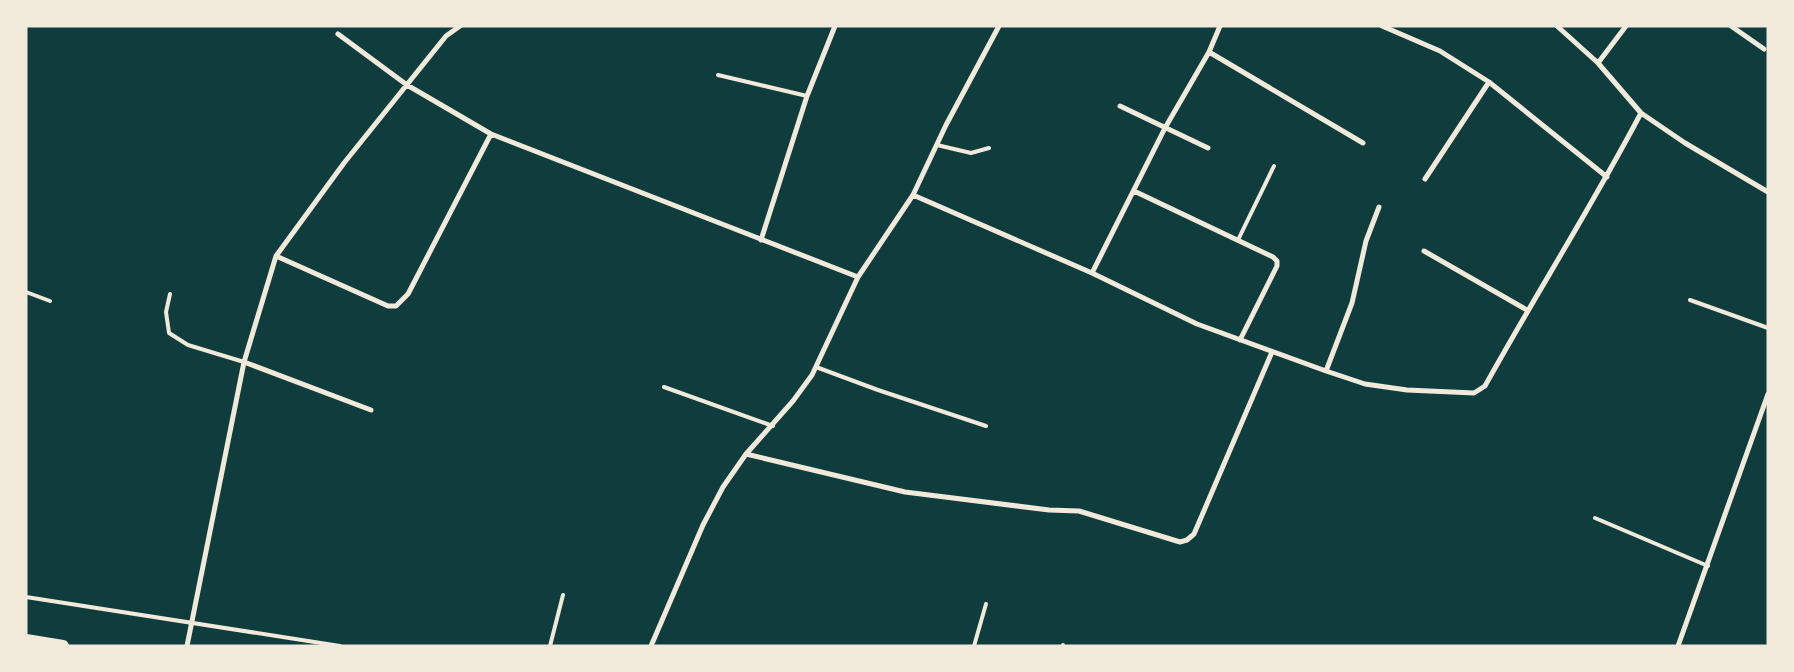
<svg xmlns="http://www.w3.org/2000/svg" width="1794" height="672" font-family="'PT Sans',sans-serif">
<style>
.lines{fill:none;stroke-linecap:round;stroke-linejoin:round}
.service{stroke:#f1e9da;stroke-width:4}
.minor{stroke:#f1e9da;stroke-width:5}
.trunk{stroke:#f1e9da;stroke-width:12}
</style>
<rect width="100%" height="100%" fill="#0f3d3e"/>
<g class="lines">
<path class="service" d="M 718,75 L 807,96
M 937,145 L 971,153 L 989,148
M 1238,240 L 1274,166
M 26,292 L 50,301
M 170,294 L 166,312 L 169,333 L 188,345 L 244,362
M 1690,300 L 1768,328
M 816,367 L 878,390 L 986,426
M 664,387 L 773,426
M 1595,518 L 1708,566
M 26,597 L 340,646
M 550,646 L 563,595
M 974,646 L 986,604
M 1063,646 L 1063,645"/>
<path class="minor" d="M 1382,26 L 1440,51 L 1489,82 L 1607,177
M 1557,26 L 1598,63 L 1641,113 L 1685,143 L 1768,192
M 1731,26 L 1764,49
M 338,34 L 407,85 L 491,134 L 858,277
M 1209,52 L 1363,143
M 1598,63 L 1626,26
M 1120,106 L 1208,148
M 1425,179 L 1489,82
M 1134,191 L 1273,257 L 1277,261 L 1277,266 L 1240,340
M 913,195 L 1092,273 L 1197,324 L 1326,371 L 1365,384 L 1407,390 L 1474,393 L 1485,386 C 1536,294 1592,206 1641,113
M 761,240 L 807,96 L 835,26
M 1424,251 L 1527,310
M 276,256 L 388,306 L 396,306 L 408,294 L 491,134
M 1092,273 L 1165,128 L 1209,52 L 1220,26
M 244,362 L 371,410
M 1326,371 L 1352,303 L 1366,241 L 1379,207
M 746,454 L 905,492 L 1049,510 L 1079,511 L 1180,542 L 1187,540 L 1194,534 L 1272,352
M 187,646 L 244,362 L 276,256 L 344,163 L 446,36 L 460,26
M 651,646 L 703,525 L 723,487 L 746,454 L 793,401 L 812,375 L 858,277 L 913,195 L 946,125 L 999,26
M 1678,646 L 1768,394"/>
<path class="trunk" d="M 26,640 L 63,646"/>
</g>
<rect width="1794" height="672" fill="none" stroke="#f1e9da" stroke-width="55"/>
</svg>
